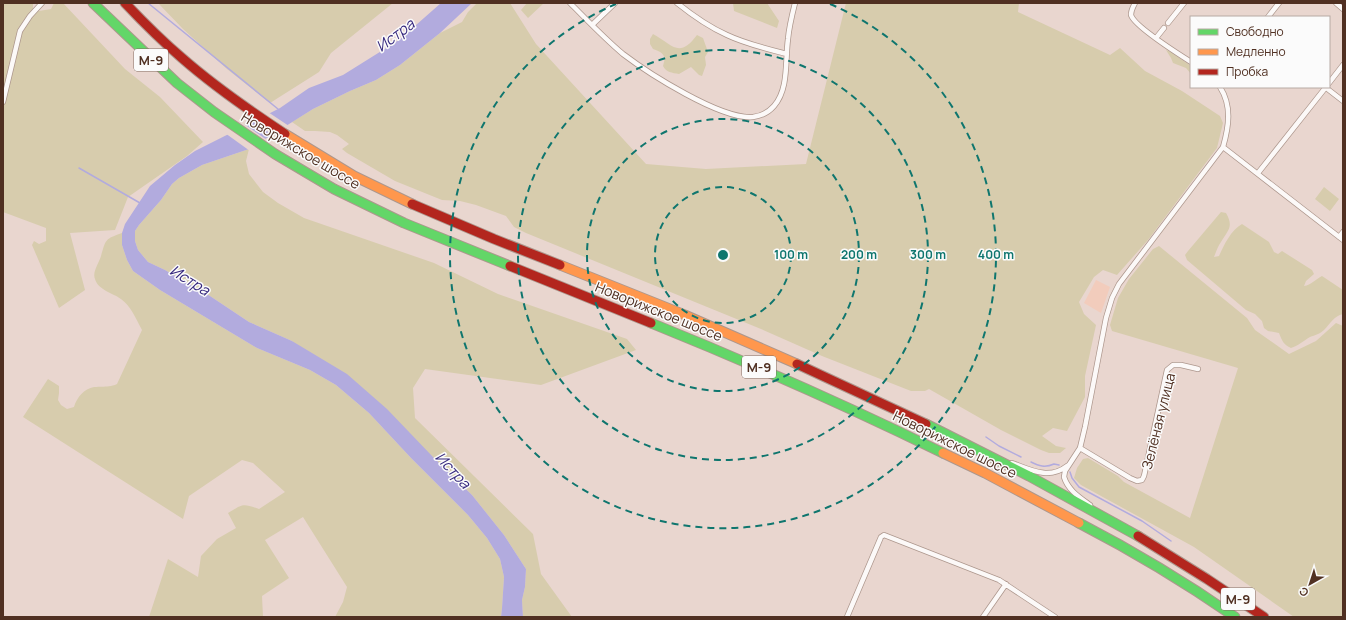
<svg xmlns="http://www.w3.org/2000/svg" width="1346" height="620" font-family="Manrope,sans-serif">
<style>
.built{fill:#f2ccbc}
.green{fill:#d7ccad}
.water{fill:#b2abde}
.pier{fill:#e9d6cf}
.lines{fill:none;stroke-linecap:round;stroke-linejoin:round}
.stream{stroke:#b2abde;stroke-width:1.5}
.street-casing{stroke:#ad978d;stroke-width:6}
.fast-casing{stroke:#ad978d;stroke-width:11}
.slow-casing{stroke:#ad978d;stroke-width:11}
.jam-casing{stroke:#ad978d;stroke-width:11}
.street{stroke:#fcf9f8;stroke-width:4.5}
.fast{stroke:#63d668;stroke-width:9}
.slow{stroke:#ff974d;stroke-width:9}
.jam{stroke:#b3261e;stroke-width:9}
.ring{fill:none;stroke:#0f766e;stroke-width:2;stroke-dasharray:7 5}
.labels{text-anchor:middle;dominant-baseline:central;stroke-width:3;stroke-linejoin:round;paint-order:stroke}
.shield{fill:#fbfbfb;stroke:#836d63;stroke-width:1}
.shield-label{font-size:13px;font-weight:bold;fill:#503022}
.street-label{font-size:14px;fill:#503022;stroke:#fbfbfb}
.water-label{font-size:15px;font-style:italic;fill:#36287e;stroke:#fbfbfb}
.centre{fill:#0f766e;stroke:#fbfbfb;stroke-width:2}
.ring-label{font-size:12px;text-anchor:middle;font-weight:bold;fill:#0f766e;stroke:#fbfbfb;stroke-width:3;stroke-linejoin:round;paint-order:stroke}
</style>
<rect width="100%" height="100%" fill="#e9d6cf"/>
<path class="built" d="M 1096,280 L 1110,287 L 1101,313 L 1084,303 Z"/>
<path class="green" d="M 3,3 L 33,3 L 33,12 L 51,9 L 54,3 L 63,3 L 125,69 L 160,97 L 203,142 L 187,156 L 128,197 L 115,230 L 70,233 L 85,290 L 59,308 L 32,245 L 34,241 L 39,244 L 46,241 L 46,228 L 3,212 Z
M 158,3 L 393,3 L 331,53 L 319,72 L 270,103 L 227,69 L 183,29 Z
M 477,3 L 510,3 L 536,44 L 646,164 L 706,169 L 806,164 L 846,3 L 1019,3 L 1018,12 L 1110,55 L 1120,48 L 1145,71 L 1182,91 L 1220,116 L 1223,123 L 1217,148 L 1148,240 L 1117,275 L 1103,270 L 1094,277 L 1079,302 L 1084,314 L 1096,325 L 1085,376 L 1085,397 L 1067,431 L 1053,428 L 1042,436 L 1056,446 L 1066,448 L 1060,453 L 1049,453 L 1041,450 L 1001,430 L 929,389 L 925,391 L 911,391 L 822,356 L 761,329 L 526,233 L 514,227 L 506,216 L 476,205 L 460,201 L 442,200 L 395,181 L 347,153 L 342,149 L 349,144 L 337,135 L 330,132 L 315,131 L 305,131 L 292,122 L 313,109 L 350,91 L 376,80 L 400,65 L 440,33 L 462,22 L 468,12 Z
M 527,3 L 544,3 L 528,18 L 521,10 Z
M 733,3 L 767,3 L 779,21 L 777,28 L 734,11 Z
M 653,34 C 673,45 679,59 697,35 L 703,38 L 708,52 L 705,57 L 706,65 L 702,76 L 699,75 L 691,67 L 679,74 C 672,73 666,72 663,66 L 665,58 C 662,52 659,51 653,49 L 650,44 L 650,39 Z
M 1166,50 L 1171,52 L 1191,66 L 1191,74 L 1186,68 L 1173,63 L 1171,58 Z
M 249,149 L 246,161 L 249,174 L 263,192 L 278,203 L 304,218 L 434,263 L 498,294 L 627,339 L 636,350 L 541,385 L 425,369 L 413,388 L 415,418 L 533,534 L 541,574 L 572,617 L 523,617 L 522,600 L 525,587 L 526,569 L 504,535 L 472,495 L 433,457 L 292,341 L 249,322 L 210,296 L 165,270 L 148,262 L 138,250 L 135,241 L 135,231 L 139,225 L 161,200 L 172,184 L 179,178 L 202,165 Z
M 1324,187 L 1339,199 L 1330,211 L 1315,199 Z
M 1221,212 L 1226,213 C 1234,227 1228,230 1221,242 C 1218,246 1216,252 1214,257 L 1219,256 C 1224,245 1231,230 1242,224 L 1269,242 L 1274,252 L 1278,254 L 1282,251 L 1312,270 L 1314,274 L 1306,281 L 1304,286 C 1311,285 1316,279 1322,276 L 1343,290 L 1343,314 C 1334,316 1330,324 1324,330 C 1320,334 1315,335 1310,337 C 1303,341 1298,346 1291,348 C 1284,345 1282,341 1279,333 L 1268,331 L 1264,328 L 1262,321 L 1255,314 L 1246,310 L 1187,260 L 1185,255 L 1188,251 Z
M 122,233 L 122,245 L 127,260 L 133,271 L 160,290 L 257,348 L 310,370 L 336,385 L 369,413 L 411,458 L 468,515 L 487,538 L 500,559 L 504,577 L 502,608 L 501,617 L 335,617 L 343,602 L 347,587 L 303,517 L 265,540 L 289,578 L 262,596 L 263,617 L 149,617 L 168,559 L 198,577 L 201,556 L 217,539 L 236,528 L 228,513 C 243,504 242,503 259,509 L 285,492 L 253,463 L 242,460 L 189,496 L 183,519 L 23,417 L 48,379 L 59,386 L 59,393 L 58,400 L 61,405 L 67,409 L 74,407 C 77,397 84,389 94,387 C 103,386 108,388 117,384 L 142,330 C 136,319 131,306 121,299 C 113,293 98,290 95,279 C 92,272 99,263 101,256 C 106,239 105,239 122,233 Z
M 1159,246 L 1247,318 L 1255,330 L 1289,354 L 1316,341 L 1336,323 L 1343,326 L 1343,617 L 1294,617 L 1194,547 L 1081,485 L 1074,478 L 1077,468 L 1083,459 L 1088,458 L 1118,476 L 1124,482 L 1190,518 L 1238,368 L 1112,331 L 1110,325 L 1118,298 L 1129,279 L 1153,249 Z"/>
<path class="water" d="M 441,3 L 472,3 L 440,33 L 400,65 L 376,80 L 350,91 L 313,109 L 249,149 L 202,165 L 179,178 L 172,184 L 161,200 L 139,225 L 135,231 L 135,241 L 138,250 L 148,262 L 165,270 L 210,296 L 249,322 L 292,341 L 347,374 L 387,409 L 433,457 L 472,495 L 504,535 L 526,569 L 525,587 L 522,600 L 523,617 L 501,617 L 502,608 L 504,577 L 500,559 L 487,538 L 468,515 L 411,458 L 369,413 L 336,385 L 310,370 L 257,348 L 160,290 L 133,271 L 127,260 L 122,245 L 122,233 L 125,224 L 150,186 L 175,165 L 195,151 L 280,108 L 309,88 L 343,75 L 399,40 Z"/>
<path class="pier" d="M 268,112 L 289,126 L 274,136 L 251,120 Z
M 244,124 L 267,140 L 250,151 L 225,133 Z"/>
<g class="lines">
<path class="stream" d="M 148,3 L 278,109
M 79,168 L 140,203
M 986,437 L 999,446 L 1021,457
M 1031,462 C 1039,466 1045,468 1054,464 L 1059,465
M 1070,472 L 1072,478 L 1079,487 L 1142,521 L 1171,541"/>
<g class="street-casing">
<path id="street" d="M 570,3 C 587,20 604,38 623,54 C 648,73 721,120 753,117 C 761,116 768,113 774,106 C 789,89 785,61 788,39 C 789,27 792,15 795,3
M 677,3 C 692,15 709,27 727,35 C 746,44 767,49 787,54
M 1135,3 C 1133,7 1131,10 1131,15 C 1134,26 1180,55 1191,62
M 1336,3 L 1343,9
M 1268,17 L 1279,3
M 1168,23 L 1184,3
M 592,25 L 615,3
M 1156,38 L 1164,28
M 1329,83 L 1343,65
M 1325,87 L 1343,101
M 3,102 L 20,31 L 30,16 L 42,3
M 1223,147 L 1343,240
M 1258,173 L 1326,87
M 1339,237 L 1343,232
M 1080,448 L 1130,478 L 1137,481 L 1142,480 L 1144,476 L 1167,370 L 1173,365 L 1181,365 L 1198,369
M 1012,463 C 1031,470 1049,480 1067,466
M 1090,505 C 1079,497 1068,490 1064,477 L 1065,471 L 1080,448 L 1085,427 L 1106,318 L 1112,298 L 1119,284 L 1223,147 C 1229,126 1232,106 1220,87
M 847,617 L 881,537 L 884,535 L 999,580 L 1055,617
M 983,617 L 1006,584"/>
</g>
<g class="fast-casing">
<path id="fast" d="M 93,3 L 177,83 L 214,112 L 275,154 L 334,189 L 404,223 L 510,266
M 651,323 C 750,363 847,406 943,453
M 926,424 L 1029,476 L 1138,536
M 1079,523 C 1133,551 1185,582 1235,617"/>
</g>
<g class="slow-casing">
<path id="slow" d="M 285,134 L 354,176 L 412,204
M 560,265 L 685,315 L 797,364
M 943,453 L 985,473 L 1079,523"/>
</g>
<g class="jam-casing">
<path id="jam" d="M 125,3 C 143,22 162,41 182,58 C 214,86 250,111 285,134
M 412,204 L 494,239 L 560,265
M 510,266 L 651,323
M 797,364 L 926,424
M 1138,536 L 1207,579 L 1264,617"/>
</g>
<use href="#street" class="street"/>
<use href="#fast" class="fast"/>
<use href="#slow" class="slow"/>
<use href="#jam" class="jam"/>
</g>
<g class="ring">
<circle cx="723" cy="255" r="68"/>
<circle cx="723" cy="255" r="136"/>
<circle cx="723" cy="255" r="205"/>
<path d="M830 4A273 273 0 1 1 616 4"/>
</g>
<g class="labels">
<g class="shield">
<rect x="134" y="49" width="34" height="22" rx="3"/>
<rect x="742" y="356" width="34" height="22" rx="3"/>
<rect x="1221" y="588" width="34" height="22" rx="3"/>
</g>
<g class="shield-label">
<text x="151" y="60">М-9</text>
<text x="759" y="367">М-9</text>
<text x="1238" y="599">М-9</text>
</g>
<g class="street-label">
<text transform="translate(301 150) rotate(31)">Новорижское шоссе</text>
<text transform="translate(659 311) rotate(22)">Новорижское шоссе</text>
<text transform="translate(1158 421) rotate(-76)">Зелёная улица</text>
<text transform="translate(955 444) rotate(26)">Новорижское шоссе</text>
</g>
<g class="water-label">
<text transform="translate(395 35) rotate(-37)">Истра</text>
<text transform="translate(190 280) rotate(32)">Истра</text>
<text transform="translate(453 470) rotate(47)">Истра</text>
</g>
</g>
<circle cx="723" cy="255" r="6" class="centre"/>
<g class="ring-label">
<text x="791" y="259">100 m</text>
<text x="859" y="259">200 m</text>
<text x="928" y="259">300 m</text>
<text x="996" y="259">400 m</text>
</g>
<rect width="1346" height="620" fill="none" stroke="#503022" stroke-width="8"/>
<rect x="1190" y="16" width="140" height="72" fill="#fbfbfb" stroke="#b7aaa4"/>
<rect x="1198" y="29" width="20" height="6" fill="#63d668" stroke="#b7aaa4"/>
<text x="1226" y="36" font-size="12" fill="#503022">Свободно</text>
<rect x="1198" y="49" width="20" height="6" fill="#ff974d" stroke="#b7aaa4"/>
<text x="1226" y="56" font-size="12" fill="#503022">Медленно</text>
<rect x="1198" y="69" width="20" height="6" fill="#b3261e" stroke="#b7aaa4"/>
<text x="1226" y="76" font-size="12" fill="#503022">Пробка</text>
<g transform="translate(1310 584) rotate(219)" stroke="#fbfbfb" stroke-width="3" paint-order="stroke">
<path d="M0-3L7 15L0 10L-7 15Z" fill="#503022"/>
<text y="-6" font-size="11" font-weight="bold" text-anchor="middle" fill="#503022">С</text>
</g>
</svg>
